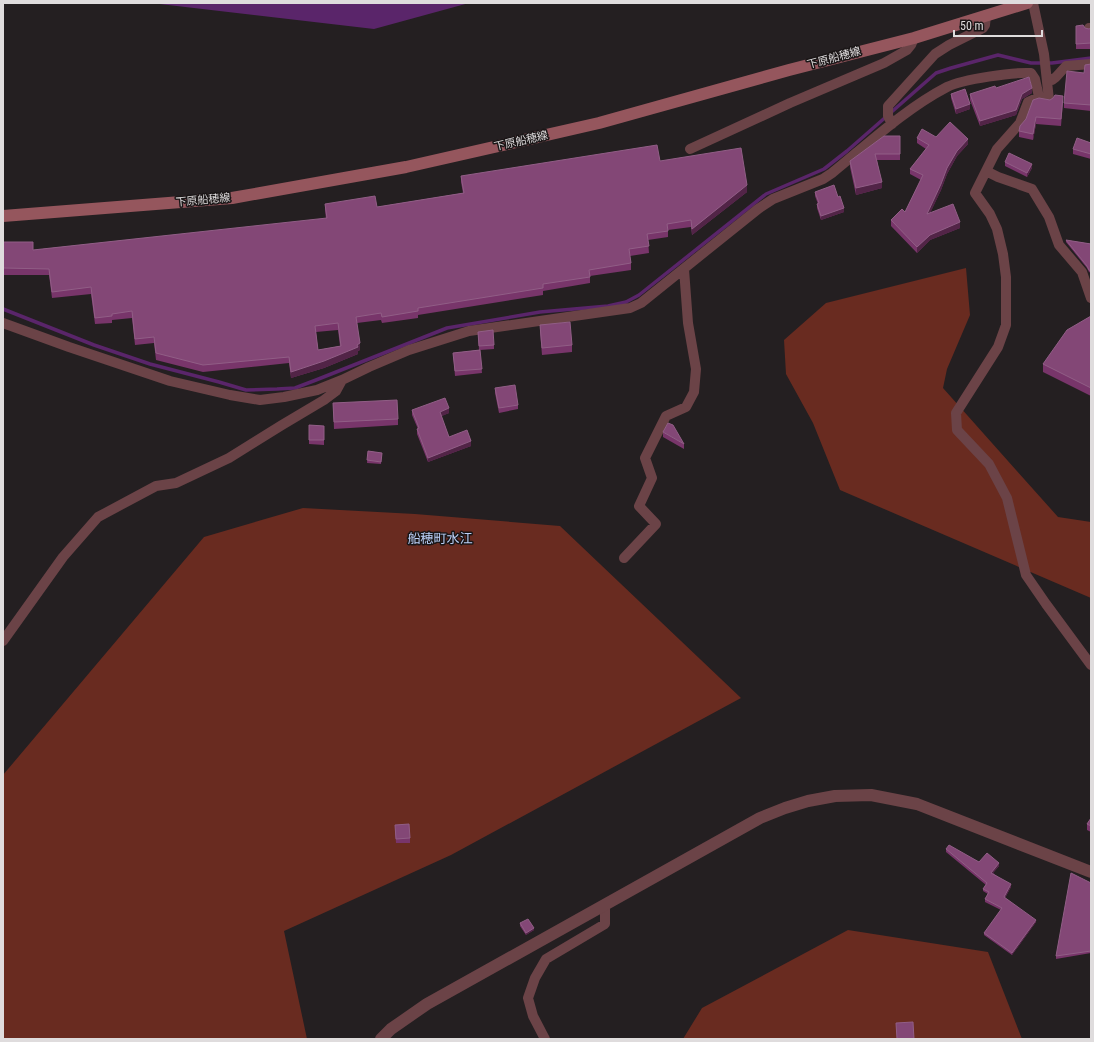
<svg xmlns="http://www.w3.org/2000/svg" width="1094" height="1042" font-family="'Roboto Condensed','Noto Sans JP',sans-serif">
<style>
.green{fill:#692b20}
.water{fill:#5a256a}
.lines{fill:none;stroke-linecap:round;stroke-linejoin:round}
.stream{stroke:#5a256a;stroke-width:3.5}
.minor{stroke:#6b4347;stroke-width:10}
.tertiary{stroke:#6b4347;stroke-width:12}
.secondary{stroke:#95565d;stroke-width:12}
.wall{fill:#78356a;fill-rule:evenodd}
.shaded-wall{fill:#522447}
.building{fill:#834776;stroke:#915e86;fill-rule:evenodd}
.labels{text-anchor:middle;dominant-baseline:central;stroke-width:3;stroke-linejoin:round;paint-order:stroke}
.street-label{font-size:11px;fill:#dfdcdd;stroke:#1a1617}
.quarter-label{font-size:13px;fill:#bcd1f9;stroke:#1a1617}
</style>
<rect width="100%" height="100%" fill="#241f21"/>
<path class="green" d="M 966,268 L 970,315 L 947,369 L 943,388 L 1058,517 L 1091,522 L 1091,598 L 840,490 L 813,423 L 786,374 L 784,340 L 826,303 Z
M 303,508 L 415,514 L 560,526 L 741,698 L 451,855 L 284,931 L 307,1039 L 3,1039 L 3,775 L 204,537 Z
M 848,930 L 988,952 L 1022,1039 L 683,1039 L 702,1008 Z"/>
<path class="water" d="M 151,3 L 469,3 L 374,29 Z"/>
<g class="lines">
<path class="stream" d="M 3,309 L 94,345 L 150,364 L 219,382 L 246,390 L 277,389 L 295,388 L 316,380 L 447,328 L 540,312 L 608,306 L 626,302 L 639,295 L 766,194 L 824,169 L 847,151 L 936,73 L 951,68 L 998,55 L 1031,63 L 1052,63 L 1091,58"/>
<path class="minor" d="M 1033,3 L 1044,54 L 1049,100 L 1039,97
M 1089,28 L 1091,28
M 1052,80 L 1056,77 L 1066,66 L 1091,64
M 892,124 L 888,116 L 888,106 L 935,54 L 949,45 L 983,28 L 985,25 L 986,15
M 690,149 L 790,103 L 884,63 L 907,50 L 911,45 L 914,38
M 986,171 L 998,177 L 1032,189 L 1049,217 L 1059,245 L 1082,272 L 1091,298
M 3,323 L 69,347 L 170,381 L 230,395 L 260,400 L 284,397 L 317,390 L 342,380 L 369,367 L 409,350 L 469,331 L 630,308 L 641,303 L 758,209 L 773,199 L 823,179 L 832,173 C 869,143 905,109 947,87 C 963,79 1014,72 1031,73 L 1035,79 L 1039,97 L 1028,102 L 1020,123 L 997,149 L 975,193 L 990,214 L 997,229 L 1003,254 L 1006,277 L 1006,325 L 998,347 L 956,413 L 957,430 L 989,464 L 1007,498 L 1026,575 L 1046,604 L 1091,665
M 624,558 L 656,524 L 639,506 L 652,478 L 645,458 L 666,416 L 686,407 L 694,392 L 696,369 L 688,323 L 684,269
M 3,641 L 63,557 L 98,517 L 156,486 L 176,483 L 229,458 L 282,425 L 324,400 L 336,391 L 342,380
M 545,1039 L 533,1016 L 528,998 L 535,978 L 546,959 L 605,924 L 605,905"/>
<path class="tertiary" d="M 381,1039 L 391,1029 L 427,1004 L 760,818 L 785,808 L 808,801 L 835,796 L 871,795 L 917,804 L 1091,872"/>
<path class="secondary" d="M 3,216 L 232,198 L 406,167 L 599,123 L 789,70 L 914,38 L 1027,3"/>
</g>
<path class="wall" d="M 1085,28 L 1089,29 L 1091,28 L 1091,49 L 1076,49 L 1076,31 Z
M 1091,64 L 1091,111 L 1064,108 L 1064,103 Z
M 996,88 L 1032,93 L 1022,99 L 1016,115 L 980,126 L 970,100 L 970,94 Z
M 951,94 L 970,109 L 956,114 L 951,98 Z
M 1050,100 L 1063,102 L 1061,126 L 1036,124 L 1033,140 L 1019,137 L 1019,131 L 1026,119 Z
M 900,136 L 900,160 L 877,160 L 882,188 L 856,195 L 850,167 L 850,161 Z
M 936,137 L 968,144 L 957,156 L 947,174 L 941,190 L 930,213 L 960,228 L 930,240 L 917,253 L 891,226 L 891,220 L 905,212 L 921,180 L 910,174 L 910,169 L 926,149 L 917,143 L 917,138 Z
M 1091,143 L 1091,159 L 1073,154 L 1073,149 Z
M 660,161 L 747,192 L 692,235 L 691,227 L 668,230 L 668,237 L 648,240 L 649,253 L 630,256 L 631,263 L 631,270 L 590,276 L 590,283 L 543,291 L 543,295 L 418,315 L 418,318 L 382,323 L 381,320 L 357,323 L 360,350 L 358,351 L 358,354 L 324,368 L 291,378 L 289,363 L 203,372 L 156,360 L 154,343 L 135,345 L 132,318 L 112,320 L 112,323 L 95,324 L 91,294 L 52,298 L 49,275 L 3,275 L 3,242 L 33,250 L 326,219 L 325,210 L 325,204 L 377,207 L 463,193 L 461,182 L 461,176 ZM 338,330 L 340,346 L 318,350 L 316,332 Z
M 1005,162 L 1032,168 L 1027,177 L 1005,166 Z
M 815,192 L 838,197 L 844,212 L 821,220 L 817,208 L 817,204 L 818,204 L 815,196 Z
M 1066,240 L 1091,244 L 1091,273 L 1089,272 L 1087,268 L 1066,242 Z
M 1091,316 L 1091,396 L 1043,372 L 1043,364 Z
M 540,325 L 572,345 L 572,352 L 542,355 L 540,332 Z
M 478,332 L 494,345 L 494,349 L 480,350 L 482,373 L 455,376 L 453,353 L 479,350 Z
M 495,388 L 518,405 L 518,409 L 499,413 L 495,393 Z
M 333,403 L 398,419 L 398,425 L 334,429 Z
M 412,410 L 449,413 L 441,416 L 449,437 L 471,446 L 428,462 L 417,434 L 417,429 L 418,429 L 412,415 Z
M 309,425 L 324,426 L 324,445 L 309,444 Z
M 663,432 L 684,444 L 684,449 L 663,437 Z
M 368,451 L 382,453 L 381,464 L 367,463 Z
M 1091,818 L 1091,832 L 1087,830 L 1087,824 Z
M 395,829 L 410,838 L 410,843 L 396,843 Z
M 946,849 L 979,862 L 999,866 L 993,873 L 1011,887 L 1005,898 L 1036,922 L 1012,955 L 984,935 L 984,933 L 1001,910 L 985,902 L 985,899 L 988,894 L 983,891 L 983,889 L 986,885 L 946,852 Z
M 1091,883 L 1091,953 L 1056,959 L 1056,956 Z
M 520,923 L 534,930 L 526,935 L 520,926 Z"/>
<path class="shaded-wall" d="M 1032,88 L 1032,93 L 1022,99 L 1016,115 L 980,126 L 980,121 Z
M 970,104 L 970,109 L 956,114 L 956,109 Z
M 1036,117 L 1036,124 L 1033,140 L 1033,134 Z
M 968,139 L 968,144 L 957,156 L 947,174 L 941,190 L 927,220 L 927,214 L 947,168 L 957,151 Z
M 1032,164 L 1032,168 L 1027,177 L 1027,173 Z
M 882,182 L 882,188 L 856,195 L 856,188 Z
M 747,185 L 747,192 L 692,235 L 692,229 Z
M 844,208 L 844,212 L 821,220 L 821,216 Z
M 960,222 L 960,228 L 930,240 L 917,253 L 917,247 L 930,235 Z
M 360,343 L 360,350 L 358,351 L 358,354 L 324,368 L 291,378 L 291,372 Z
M 449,408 L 449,413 L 440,417 L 440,412 Z
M 471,441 L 471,446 L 428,462 L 428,458 Z
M 999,863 L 999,866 L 991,875 L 991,873 Z
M 1011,884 L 1011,887 L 1004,899 L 1004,897 Z
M 1036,920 L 1036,922 L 1012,955 L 1012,953 Z
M 534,928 L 534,930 L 526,935 L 526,933 Z"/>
<path class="building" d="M 1083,25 L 1085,28 L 1089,29 L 1091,28 L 1091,43 L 1076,44 L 1076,26 Z
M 1091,64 L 1091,105 L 1064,103 L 1067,71 L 1084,73 L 1085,65 Z
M 1029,77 L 1032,88 L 1022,94 L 1016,110 L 980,121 L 970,94 L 995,86 L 996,88 Z
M 965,89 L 970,104 L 956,109 L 951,94 Z
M 1055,95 L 1063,96 L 1061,119 L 1036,117 L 1033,134 L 1019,131 L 1020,126 L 1026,119 L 1033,100 L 1039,98 L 1050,100 L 1053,98 Z
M 950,122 L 968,139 L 957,151 L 947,168 L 941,184 L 927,214 L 953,204 L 960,222 L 930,235 L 917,247 L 891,220 L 902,209 L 905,212 L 923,175 L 910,169 L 929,145 L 917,138 L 922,129 L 936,137 Z
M 884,136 L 900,136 L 900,154 L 875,154 L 882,182 L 856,188 L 850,161 Z
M 1077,138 L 1091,143 L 1091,154 L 1073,149 Z
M 657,145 L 660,161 L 741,148 L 747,185 L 692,229 L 691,220 L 667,224 L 668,231 L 647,234 L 649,246 L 629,249 L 631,263 L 589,270 L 590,277 L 543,284 L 543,288 L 418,308 L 418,311 L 382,317 L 381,313 L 356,317 L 360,343 L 357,345 L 358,347 L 324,361 L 291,372 L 289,357 L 203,365 L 156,353 L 154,337 L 135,339 L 132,311 L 112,314 L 112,316 L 95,318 L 91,287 L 52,292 L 49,269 L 3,268 L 3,242 L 33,242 L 33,250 L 327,218 L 325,204 L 375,196 L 377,207 L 464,193 L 461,176 ZM 338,323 L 341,346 L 318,350 L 315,326 Z
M 1009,153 L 1032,164 L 1027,173 L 1005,162 Z
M 834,185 L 838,197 L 840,196 L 844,208 L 821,216 L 817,204 L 819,203 L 815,192 Z
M 1066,240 L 1091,244 L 1091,271 L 1089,270 L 1087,266 Z
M 1091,316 L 1091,388 L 1043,364 L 1067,330 Z
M 570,322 L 572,345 L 542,348 L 540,325 Z
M 493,330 L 494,345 L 479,346 L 478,332 Z
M 480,350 L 482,369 L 455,371 L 453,353 Z
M 515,385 L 518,405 L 499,408 L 495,388 Z
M 445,398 L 449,408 L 440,412 L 449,437 L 467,430 L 471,441 L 428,458 L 417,429 L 419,428 L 412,410 Z
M 397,400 L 398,419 L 334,422 L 333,403 Z
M 668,423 L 673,425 L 684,444 L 663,432 Z
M 309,425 L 324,426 L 324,440 L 309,440 Z
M 368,451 L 382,453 L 381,462 L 367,460 Z
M 1091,818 L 1091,826 L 1087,824 Z
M 409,824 L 410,838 L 396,839 L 395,825 Z
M 949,845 L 979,862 L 987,853 L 999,863 L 991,873 L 1011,884 L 1004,897 L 1036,920 L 1012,953 L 984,933 L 1002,908 L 985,899 L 989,892 L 983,889 L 987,883 L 946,849 Z
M 1071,873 L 1091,883 L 1091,951 L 1056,956 Z
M 528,919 L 534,928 L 526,933 L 520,923 Z
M 913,1022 L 914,1039 L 897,1039 L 896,1023 Z"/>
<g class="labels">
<g class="street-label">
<text transform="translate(834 58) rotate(-15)">下原船穂線</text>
<text transform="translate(521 141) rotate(-13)">下原船穂線</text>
<text transform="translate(203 200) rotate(-5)">下原船穂線</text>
</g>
<g class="quarter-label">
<text x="440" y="538">船穂町水江</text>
</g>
</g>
<rect width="1094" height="1042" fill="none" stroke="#dfdcdd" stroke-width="8"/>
<path d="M954 30v6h88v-6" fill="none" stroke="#dfdcdd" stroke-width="2"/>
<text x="960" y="30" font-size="12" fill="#dfdcdd" stroke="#1a1617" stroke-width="3" paint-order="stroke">50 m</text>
</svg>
